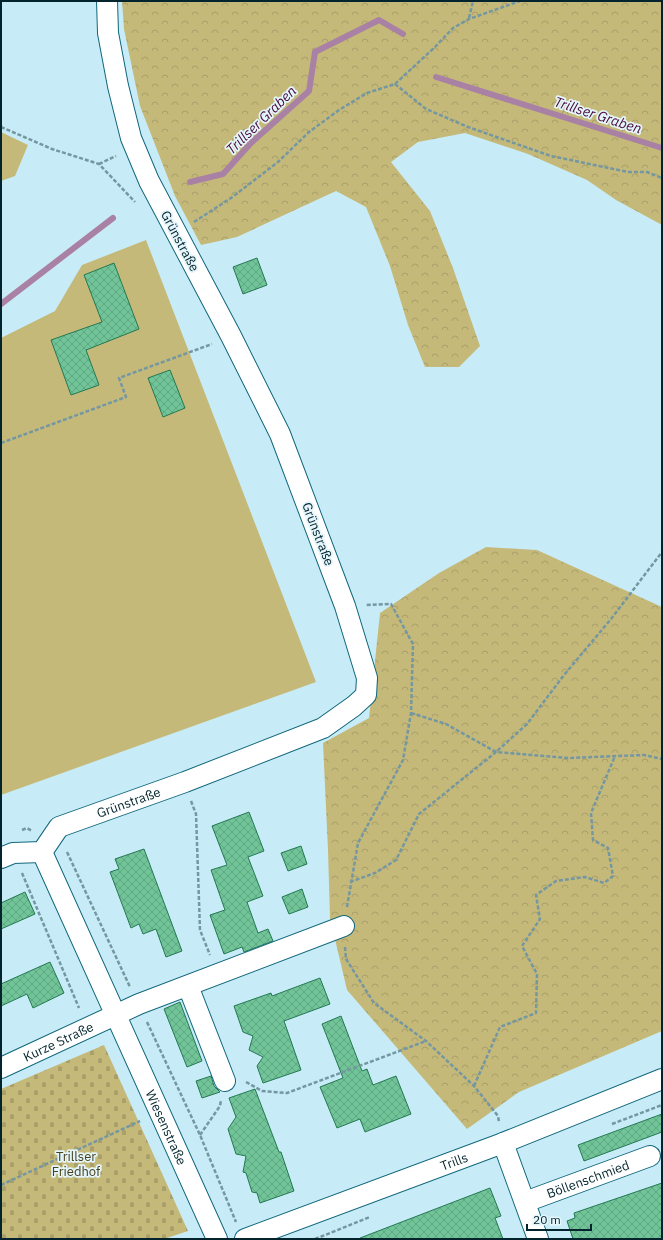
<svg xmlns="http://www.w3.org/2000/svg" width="663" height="1240" font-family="'IBM Plex Sans',sans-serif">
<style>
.forest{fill:url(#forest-crowns)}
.cemetery{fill:url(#cemetery-stones)}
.park{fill:#c5b97a}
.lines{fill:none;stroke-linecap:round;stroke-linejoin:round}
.stream{stroke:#a981a5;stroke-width:6}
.building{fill:url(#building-cross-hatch);stroke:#237952}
.street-casing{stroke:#11677c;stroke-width:22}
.path{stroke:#7497a1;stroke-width:2.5;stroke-dasharray:4 2;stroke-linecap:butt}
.street{stroke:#fff;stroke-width:20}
.labels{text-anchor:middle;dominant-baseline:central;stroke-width:3.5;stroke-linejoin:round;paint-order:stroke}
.street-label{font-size:13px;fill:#03242d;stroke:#e4f5fb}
.park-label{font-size:13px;fill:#47411e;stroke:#e4f5fb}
.water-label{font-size:14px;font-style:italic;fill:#490b3a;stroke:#e4f5fb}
</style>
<defs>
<pattern id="forest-crowns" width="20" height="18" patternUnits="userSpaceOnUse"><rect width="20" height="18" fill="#c5b97a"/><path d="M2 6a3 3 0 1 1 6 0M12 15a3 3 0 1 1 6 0" fill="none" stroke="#a89f6a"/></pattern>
<pattern id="cemetery-stones" width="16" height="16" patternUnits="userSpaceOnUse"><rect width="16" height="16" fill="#c5b97a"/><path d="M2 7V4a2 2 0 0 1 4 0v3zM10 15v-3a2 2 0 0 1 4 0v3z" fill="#a89f6a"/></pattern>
<pattern id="building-cross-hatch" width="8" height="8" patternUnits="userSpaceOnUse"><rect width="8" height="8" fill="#71c398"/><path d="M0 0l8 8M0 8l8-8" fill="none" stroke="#60a783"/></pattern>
</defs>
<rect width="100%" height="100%" fill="#c8ecf7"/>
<path class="forest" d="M 122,1 L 662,1 L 662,225 L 616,200 L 587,180 L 528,154 L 465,133 L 418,142 L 391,162 L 430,211 L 453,268 L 480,346 L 459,367 L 425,367 L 408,325 L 390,266 L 366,207 L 336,191 L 237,237 L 201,245 L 175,196 L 140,106 L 124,29 Z
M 486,547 L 537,550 L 662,607 L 662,1031 L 519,1092 L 467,1129 L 347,990 L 330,918 L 328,850 L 323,743 L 369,718 L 380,613 L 439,573 Z"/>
<path class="cemetery" d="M 104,1045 L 188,1231 L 164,1239 L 1,1239 L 1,1089 Z"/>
<path class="park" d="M 1,132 L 28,145 L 15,176 L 1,181 Z
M 146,240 L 316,682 L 1,795 L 1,338 L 55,311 L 82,265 Z"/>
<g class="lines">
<path class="stream" d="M 436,77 L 662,148
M 190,182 L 223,174 L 251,143 L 309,91 L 315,52 L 379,20 L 403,34
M 1,304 L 113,218"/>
</g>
<path class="building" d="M 257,258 L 267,285 L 243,294 L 233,267 Z
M 114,263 L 139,329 L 86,350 L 99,385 L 71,395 L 51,340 L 102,322 L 84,275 Z
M 170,370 L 185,408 L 163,417 L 148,378 Z
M 249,812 L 264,851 L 248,857 L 263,896 L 247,902 L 258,933 L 268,929 L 273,941 L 244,952 L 242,947 L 224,954 L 210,915 L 225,910 L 211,870 L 227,865 L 212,826 Z
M 301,846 L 307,864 L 288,871 L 281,853 Z
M 144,849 L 182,951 L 166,957 L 156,929 L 143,934 L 139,924 L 131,928 L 110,872 L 119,869 L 115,859 Z
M 302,889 L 308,907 L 289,914 L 282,897 Z
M 25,892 L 35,914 L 1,929 L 1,903 Z
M 50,962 L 64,993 L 33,1008 L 27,994 L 1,1006 L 1,984 Z
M 320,978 L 330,1004 L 284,1021 L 301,1070 L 263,1083 L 257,1066 L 263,1057 L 249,1050 L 253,1036 L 243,1032 L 234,1006 L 271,993 L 272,996 Z
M 180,1002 L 202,1061 L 187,1067 L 164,1009 Z
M 341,1016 L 362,1071 L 367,1069 L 373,1085 L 396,1076 L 411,1114 L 365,1132 L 360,1119 L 337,1128 L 320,1087 L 343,1078 L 322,1024 Z
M 211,1076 L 214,1086 L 220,1092 L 202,1098 L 196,1081 Z
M 255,1089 L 279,1152 L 281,1152 L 294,1191 L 260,1203 L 257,1193 L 252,1192 L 246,1173 L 243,1172 L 246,1156 L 236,1154 L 228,1129 L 236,1117 L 229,1098 Z
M 662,1114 L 662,1132 L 584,1161 L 578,1145 Z
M 662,1183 L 662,1239 L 573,1239 L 567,1221 L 575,1218 L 574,1213 Z
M 490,1188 L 501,1216 L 495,1218 L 503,1239 L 360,1239 L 360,1238 Z"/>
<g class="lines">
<g class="street-casing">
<g id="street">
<path id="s1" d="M 42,852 L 217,1239"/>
<path id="s2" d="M 1,858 L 13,853 L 42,852 L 59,827 L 185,782 L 323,728 L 354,706 L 366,695 L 367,678 L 345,606 L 280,434 L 231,336 L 149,181 L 131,138 L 118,86 L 108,33 L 107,1"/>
<path d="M 188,986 L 225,1081"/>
<path id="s3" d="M 1,1068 L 139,1004 L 344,926"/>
<path d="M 503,1143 L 538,1239"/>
<path id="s4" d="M 525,1202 L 650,1156"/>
<path id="s5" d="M 245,1239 L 503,1143 L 662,1079"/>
</g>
</g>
<path class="path" d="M 469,18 L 473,1
M 395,84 L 426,109 L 468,127 L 551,156 L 628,172 L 647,172 L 662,178
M 1,127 L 52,149 L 99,164 L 135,202
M 99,164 L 116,156
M 194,222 L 231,198 L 278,162 L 309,132 L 339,110 L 367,93 L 395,84 L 435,47 L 453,28 L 469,19 L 520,1
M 1,443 L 126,397 L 119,378 L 212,344
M 411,713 L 446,724 L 496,752 L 527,724 L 564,675 L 611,619 L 662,552
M 191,801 L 196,814 L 200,930 L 210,955
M 22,830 L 27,828 L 32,831
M 67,852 L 130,987
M 22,873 L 79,1008
M 350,882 L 375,873 L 396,860 L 419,814 L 496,752 L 568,758 L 644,755 L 662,759
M 347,907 L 358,843 L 403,760 L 411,713 L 413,644 L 391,604 L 366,605
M 345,947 L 346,959 L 374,1003 L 426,1041 L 474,1086 L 498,1116 L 499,1122
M 147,1022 L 200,1135 L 236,1222
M 246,1082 L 262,1091 L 287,1093 L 426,1041
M 474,1086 L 500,1027 L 536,1013 L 537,974 L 522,946 L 540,919 L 536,895 L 556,881 L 585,877 L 604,883 L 613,876 L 608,848 L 593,840 L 591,813 L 615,756
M 612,1124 L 662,1105
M 200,1135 L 220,1106 L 221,1100
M 1,1185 L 140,1121
M 315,1239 L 370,1217"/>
<use href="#street" class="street"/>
</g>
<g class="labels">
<g class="street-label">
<text transform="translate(180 241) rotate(62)">Grünstraße</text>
<text transform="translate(318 534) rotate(69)">Grünstraße</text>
<text stroke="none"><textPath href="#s2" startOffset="146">Grünstraße</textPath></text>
<text stroke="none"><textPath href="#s3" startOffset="63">Kurze Straße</textPath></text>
<text stroke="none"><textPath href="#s1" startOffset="302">Wiesenstraße</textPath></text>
<text stroke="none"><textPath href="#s5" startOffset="223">Trills</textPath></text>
<text stroke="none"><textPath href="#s4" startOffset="67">Böllenschmied</textPath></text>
</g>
<g class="park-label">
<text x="76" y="1156">Trillser<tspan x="76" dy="15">Friedhof</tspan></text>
</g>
<g class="water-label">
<text transform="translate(598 115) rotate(18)">Trillser Graben</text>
<text transform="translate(261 120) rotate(-44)">Trillser Graben</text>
</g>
</g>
<rect width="663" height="1240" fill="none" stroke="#03242d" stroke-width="4"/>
<path d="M527 1224v6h64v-6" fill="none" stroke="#03242d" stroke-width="2"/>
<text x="533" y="1224" font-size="12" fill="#03242d" stroke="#e4f5fb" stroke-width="3" paint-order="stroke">20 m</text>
</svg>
